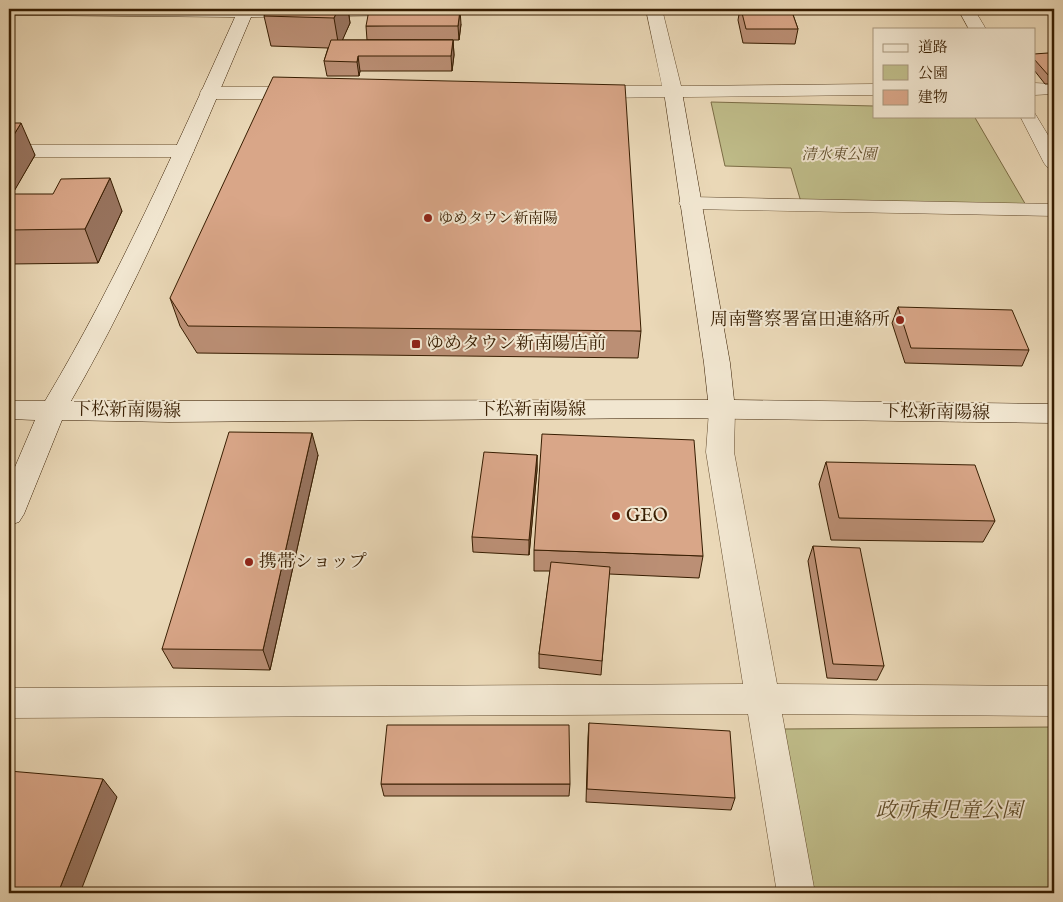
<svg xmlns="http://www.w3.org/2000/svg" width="1063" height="902" font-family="'IM FELL English','Noto Serif JP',serif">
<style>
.green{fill:#bfbc89;stroke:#7b6c45}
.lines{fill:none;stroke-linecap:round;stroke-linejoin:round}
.street-casing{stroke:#644c2e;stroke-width:1}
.secondary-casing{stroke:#371d01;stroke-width:1}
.street{fill:#f1e6d0;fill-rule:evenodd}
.secondary{fill:#f1e6d0;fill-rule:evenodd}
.wall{fill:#bb8f75;stroke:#371d01}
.shaded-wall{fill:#98745f;stroke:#371d01}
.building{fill:#d9a688;stroke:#371d01}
.poi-dot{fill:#8f2418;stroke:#f1e6d0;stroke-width:2}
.labels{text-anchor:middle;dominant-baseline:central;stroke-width:4;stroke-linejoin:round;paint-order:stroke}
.far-park-label{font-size:15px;font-style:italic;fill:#604d2a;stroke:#f1e6d0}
.far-poi-label{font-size:15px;fill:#371d01;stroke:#f1e6d0;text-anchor:start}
.poi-label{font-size:18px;fill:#371d01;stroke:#f1e6d0;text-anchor:start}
.street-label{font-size:18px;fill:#371d01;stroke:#f1e6d0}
.near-park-label{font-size:21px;font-style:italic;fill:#604d2a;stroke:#f1e6d0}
</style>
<rect width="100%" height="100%" fill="#ead8b7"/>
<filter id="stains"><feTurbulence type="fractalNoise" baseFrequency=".004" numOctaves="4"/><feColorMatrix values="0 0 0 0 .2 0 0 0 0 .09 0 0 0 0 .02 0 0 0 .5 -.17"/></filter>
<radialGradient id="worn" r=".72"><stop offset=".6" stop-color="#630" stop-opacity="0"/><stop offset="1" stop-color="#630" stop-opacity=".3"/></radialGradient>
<path class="green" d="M 711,102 L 874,106 L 874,116 L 974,116 L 1027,207 L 801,202 L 791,168 L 725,166 Z
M 1054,727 L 1054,893 L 813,893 L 783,729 Z"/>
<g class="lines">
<g class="street-casing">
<path id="street" d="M 646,9 L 662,9 L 681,86 L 874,84 L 874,95 L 588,98 L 581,96 L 579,92 L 581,88 L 588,86 L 662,86 Z
M 958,9 L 974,9 L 986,29 L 969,29 Z
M 1034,83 L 1054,84 L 1054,94 L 1034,95 Z
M 209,87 L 303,87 L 310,89 L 312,93 L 310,97 L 303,99 L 209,99 L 202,97 L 200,93 L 202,89 Z
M 1034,112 L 1054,145 L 1054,169 L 1047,167 L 1044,163 L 1020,116 L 1034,116 Z
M 9,145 L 184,145 L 191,147 L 194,151 L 191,155 L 184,157 L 9,157 Z
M 690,197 L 1054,204 L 1054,216 L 690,209 L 682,208 L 679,203 L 682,198 Z
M 722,402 L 731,404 L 735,411 L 734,452 L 777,684 L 1054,686 L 1054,716 L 782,714 L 815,893 L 777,893 L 748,714 L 9,718 L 9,688 L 743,684 L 706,452 L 709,411 L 713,404 Z"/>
</g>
<g class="secondary-casing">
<path id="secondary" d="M 9,9 L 512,9 L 510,13 L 504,14 L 251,17 C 196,147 141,279 71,401 L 708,400 L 704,363 L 664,92 L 666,88 L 673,86 L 680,88 L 682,92 L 730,363 L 734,400 L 1054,404 L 1054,423 L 673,418 L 169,422 L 62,420 L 24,514 L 19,522 L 9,525 L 9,481 L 35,420 L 9,419 L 9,401 L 45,401 C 118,279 176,147 235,17 L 9,15 Z"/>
</g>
<use href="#street" class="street"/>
<use href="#secondary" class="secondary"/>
</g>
<path class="wall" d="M 268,9 L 348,9 L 350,23 L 342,40 L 453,40 L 454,55 L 452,71 L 360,71 L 359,76 L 327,76 L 324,61 L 328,48 L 271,46 L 264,16 Z
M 740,9 L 791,9 L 798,29 L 795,44 L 743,43 L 738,20 Z
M 461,24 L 459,40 L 367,40 L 366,26 Z
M 1034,54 L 1054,60 L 1054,84 L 1045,84 L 1034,70 Z
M 9,123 L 35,155 L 12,194 L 122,211 L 98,263 L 9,264 Z
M 170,298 L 641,331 L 638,358 L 197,353 L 180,326 Z
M 898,307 L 1029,350 L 1022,366 L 905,363 L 892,323 Z
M 318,455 L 270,670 L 173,668 L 162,649 Z
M 537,455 L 537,470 L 529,555 L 473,552 L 472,537 Z
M 826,462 L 995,521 L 983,542 L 831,540 L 819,484 Z
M 813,546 L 884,666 L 877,680 L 827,678 L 808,561 Z
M 534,550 L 703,556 L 699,578 L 609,574 L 601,675 L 539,668 L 539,654 L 550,571 L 534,571 Z
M 589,723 L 735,798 L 731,810 L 586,802 L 588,737 Z
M 381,784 L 570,784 L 569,796 L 384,796 Z"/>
<path class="shaded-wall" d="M 338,9 L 348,9 L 350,23 L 339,48 L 334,18 Z
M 460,10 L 461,24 L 459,40 L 458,26 Z
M 9,24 L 12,32 L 9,37 Z
M 453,40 L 454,55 L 452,71 L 451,56 Z
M 358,56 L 360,71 L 359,76 L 357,62 Z
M 21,123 L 35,155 L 9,200 L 9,143 Z
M 110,178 L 122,211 L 98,263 L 85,229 Z
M 9,302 L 12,309 L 9,317 Z
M 312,433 L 318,455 L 270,670 L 263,650 Z
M 537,455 L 537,470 L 529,555 L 529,540 Z
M 103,779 L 117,797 L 80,893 L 58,893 Z"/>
<path class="building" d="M 268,9 L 338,9 L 334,18 L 264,16 Z
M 741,9 L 791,9 L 798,29 L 746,29 Z
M 369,10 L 460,10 L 458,26 L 366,26 Z
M 331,40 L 453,40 L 451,56 L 358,56 L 357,62 L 324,61 Z
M 1048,53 L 1054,60 L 1054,76 L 1049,76 L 1034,59 L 1034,54 Z
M 273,77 L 625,85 L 641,331 L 188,326 L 170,298 Z
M 9,123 L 21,123 L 9,143 Z
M 110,178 L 85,229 L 9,230 L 9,194 L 53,194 L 61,179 Z
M 898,307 L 1012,310 L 1029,350 L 911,348 Z
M 229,432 L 312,433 L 263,650 L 162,649 Z
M 542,434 L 694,440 L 703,556 L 534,550 Z
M 484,452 L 537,455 L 529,540 L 472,537 Z
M 826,462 L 975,465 L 995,521 L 839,518 Z
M 813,546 L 860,548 L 884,666 L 833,664 Z
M 551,562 L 610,567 L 602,661 L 539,654 Z
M 589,723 L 730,731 L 735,798 L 587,789 Z
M 387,725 L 569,725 L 570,784 L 381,784 Z
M 9,771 L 103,779 L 58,893 L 9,893 Z"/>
<g class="poi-dot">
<circle cx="428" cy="218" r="5"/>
<circle cx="900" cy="320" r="5"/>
<rect x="411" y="339" width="10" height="10" rx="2.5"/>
<circle cx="616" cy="516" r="5"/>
<circle cx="249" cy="562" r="5"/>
</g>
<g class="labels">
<g class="far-park-label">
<text x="839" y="154">清水東公園</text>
</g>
<g class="far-poi-label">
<text x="438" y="218">ゆめタウン新南陽</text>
</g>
<g class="poi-label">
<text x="890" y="320" text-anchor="end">周南警察署富田連絡所</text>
<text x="426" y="344">ゆめタウン新南陽店前</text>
<text x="626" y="516">GEO</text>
<text x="259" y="562">携帯ショップ</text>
</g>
<g class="street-label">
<text x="532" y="410">下松新南陽線</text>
<text transform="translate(127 411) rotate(1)">下松新南陽線</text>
<text transform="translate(936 413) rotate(1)">下松新南陽線</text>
</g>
<g class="near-park-label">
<text x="949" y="811">政所東児童公園</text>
</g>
</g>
<rect width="1063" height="902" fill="none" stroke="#ead8b7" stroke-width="30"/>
<rect x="10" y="10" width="1043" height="882" fill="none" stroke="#371d01" stroke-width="2.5"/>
<rect x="15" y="15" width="1033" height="872" fill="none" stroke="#371d01"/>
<rect x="873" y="28" width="162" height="90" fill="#f1e6d0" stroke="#a7967d"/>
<rect x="883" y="44" width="25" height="8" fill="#f1e6d0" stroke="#a7967d"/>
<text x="918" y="52" font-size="15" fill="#371d01">道路</text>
<rect x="883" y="65" width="25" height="15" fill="#bfbc89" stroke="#a7967d"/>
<text x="918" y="78" font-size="15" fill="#371d01">公園</text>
<rect x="883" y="90" width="25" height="15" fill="#d9a688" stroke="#a7967d"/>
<text x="918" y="102" font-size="15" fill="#371d01">建物</text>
<rect width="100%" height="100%" filter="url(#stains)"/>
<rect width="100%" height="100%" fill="url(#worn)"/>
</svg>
